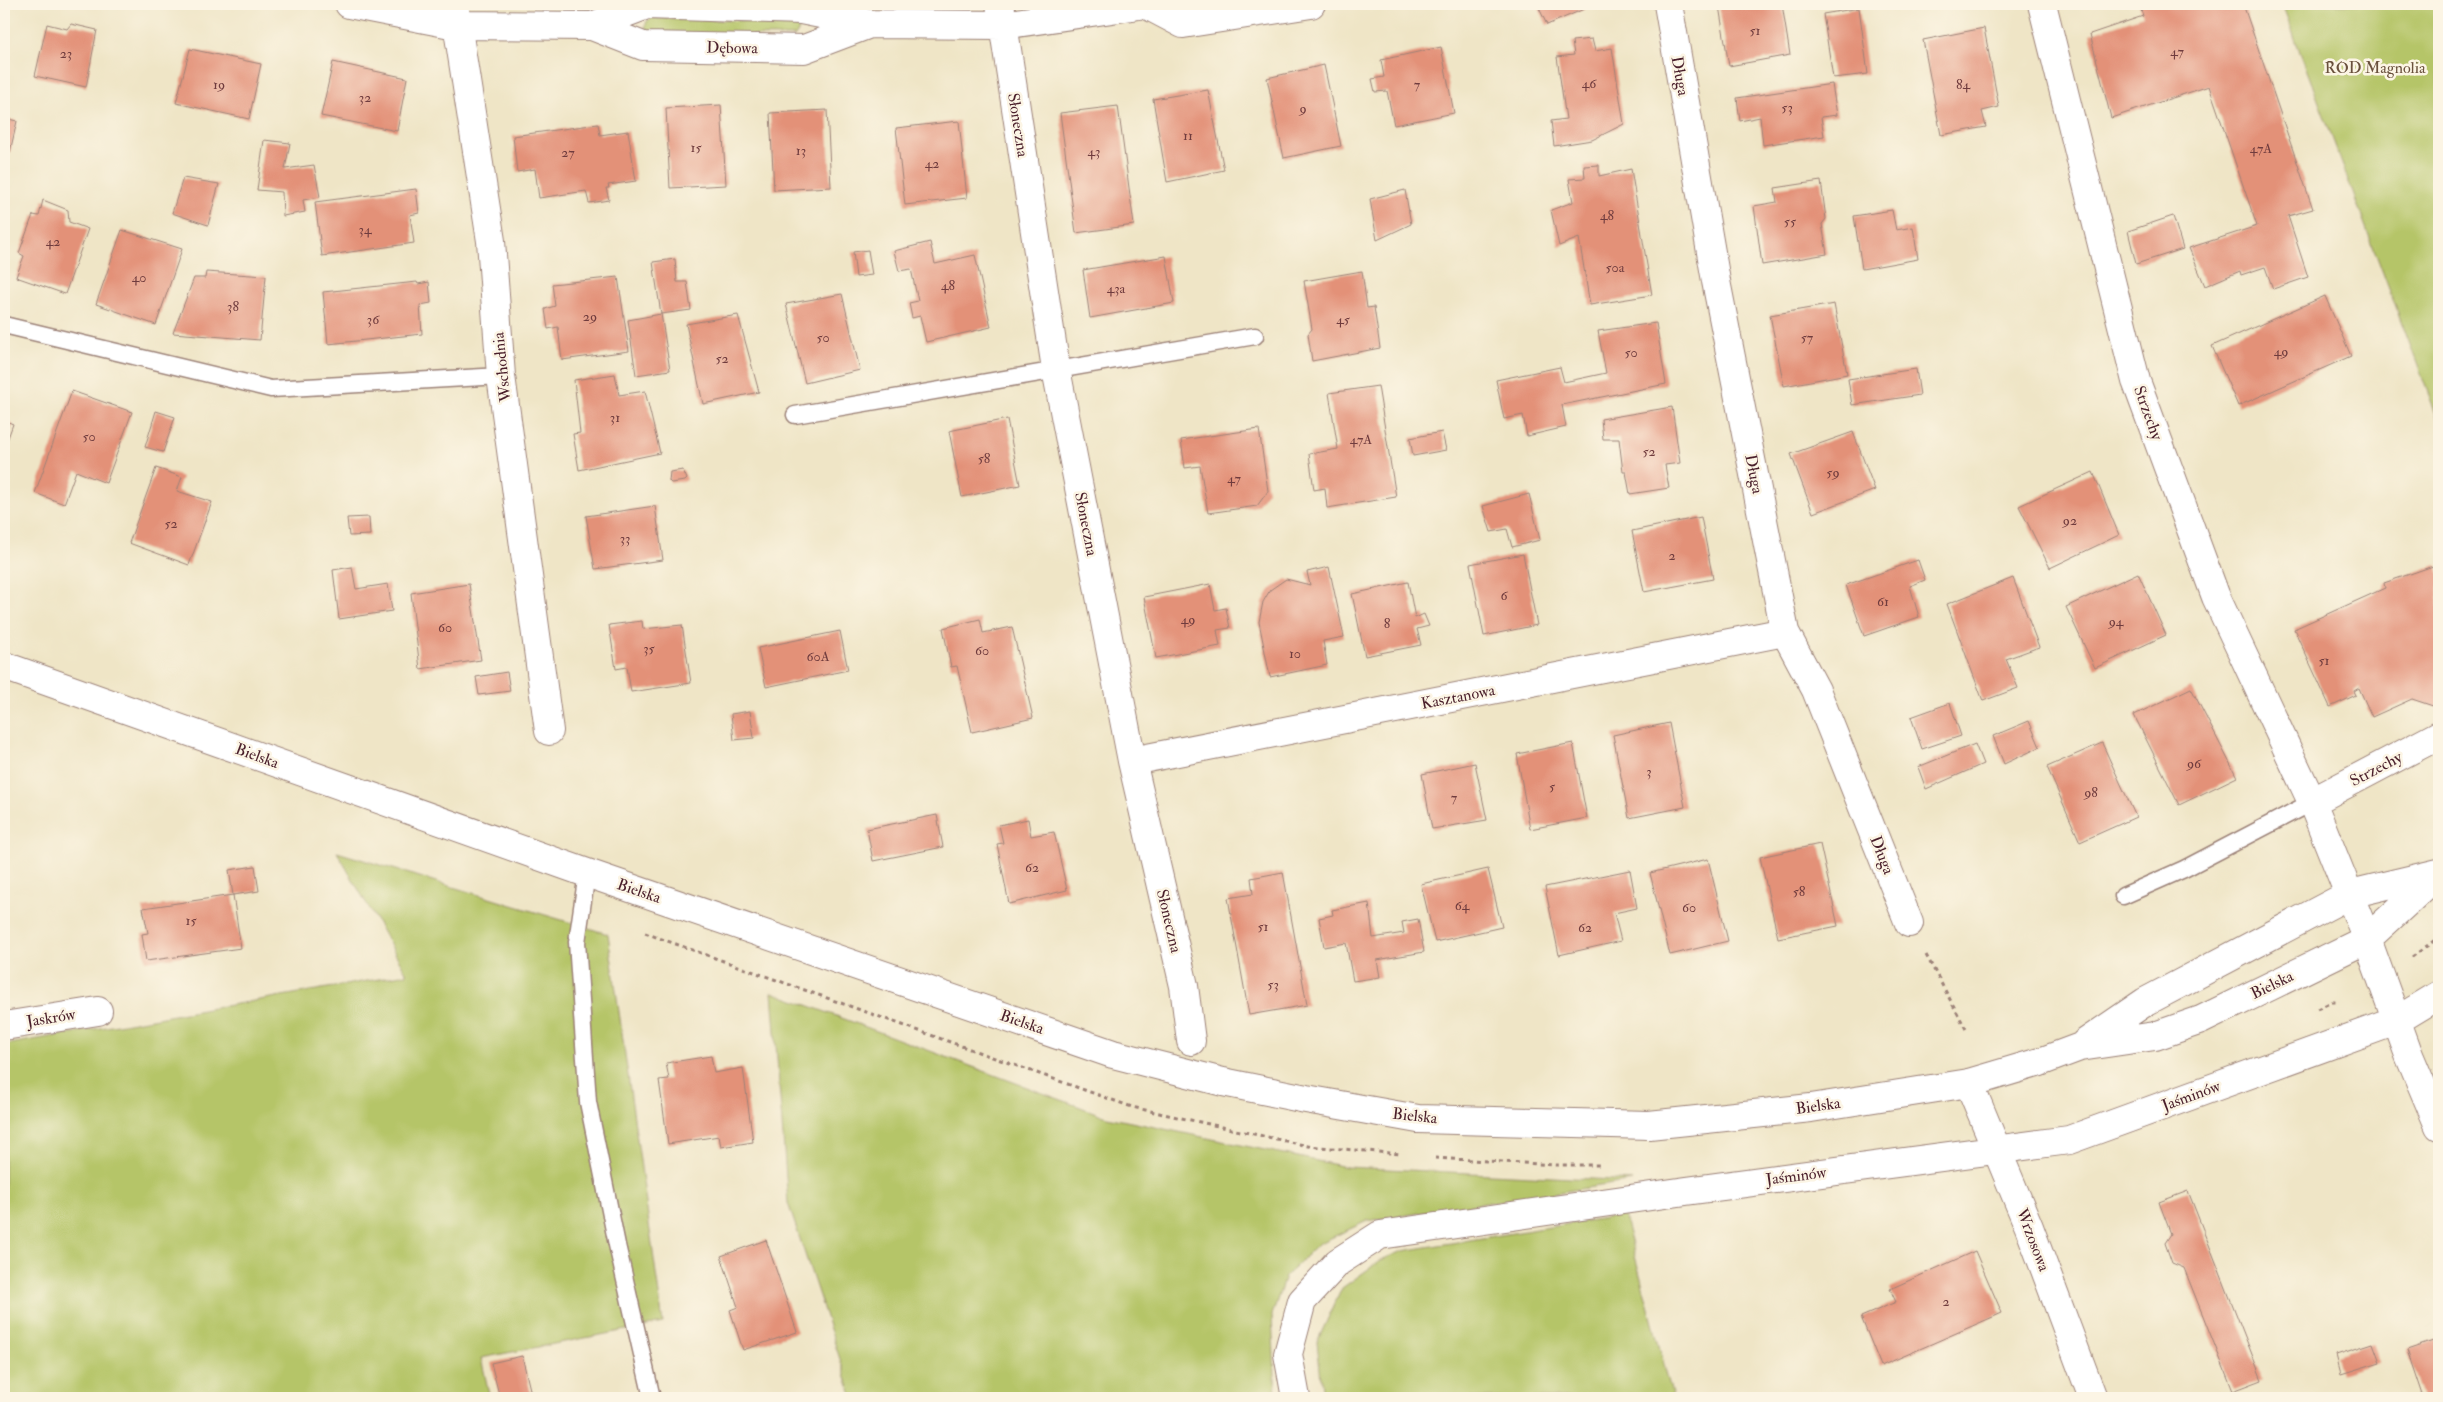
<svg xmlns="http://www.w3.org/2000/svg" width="2443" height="1402" font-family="'IM FELL Double Pica',serif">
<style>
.green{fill:#b5c568;stroke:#80724a}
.building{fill:#e39178}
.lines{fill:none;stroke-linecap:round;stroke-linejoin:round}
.service-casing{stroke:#9c8278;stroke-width:19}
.minor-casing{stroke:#9c8278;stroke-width:30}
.secondary-casing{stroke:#9c8278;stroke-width:30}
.path{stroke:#9c8278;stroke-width:3;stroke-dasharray:4 4;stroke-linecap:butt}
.service{stroke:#fff;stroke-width:16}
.minor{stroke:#fff;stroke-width:28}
.secondary{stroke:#fff;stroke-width:28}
.labels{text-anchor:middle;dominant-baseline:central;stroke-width:5;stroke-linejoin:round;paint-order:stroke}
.number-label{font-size:14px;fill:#703c3e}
.street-label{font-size:16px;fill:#4a1f2b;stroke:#fcf5e5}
.park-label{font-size:16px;fill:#6a513d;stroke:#fcf5e5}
</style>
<rect width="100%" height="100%" fill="#fcf5e5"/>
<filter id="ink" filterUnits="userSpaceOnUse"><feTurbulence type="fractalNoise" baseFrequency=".02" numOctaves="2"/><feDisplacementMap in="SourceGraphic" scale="10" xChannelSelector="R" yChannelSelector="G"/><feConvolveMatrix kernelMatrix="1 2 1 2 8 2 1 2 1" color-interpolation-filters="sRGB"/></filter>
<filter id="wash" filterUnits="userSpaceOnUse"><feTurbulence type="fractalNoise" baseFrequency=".0096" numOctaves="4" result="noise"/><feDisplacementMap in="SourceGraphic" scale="20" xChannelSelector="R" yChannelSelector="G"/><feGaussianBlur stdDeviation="1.12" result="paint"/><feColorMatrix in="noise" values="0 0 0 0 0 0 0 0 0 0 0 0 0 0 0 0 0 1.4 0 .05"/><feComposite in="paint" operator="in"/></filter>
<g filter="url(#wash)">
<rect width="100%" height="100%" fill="#efe5c6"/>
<path class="green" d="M 2282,4 L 2439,4 L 2439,422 Z
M 651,18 L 787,22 L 794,24 L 799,30 L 795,36 L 650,35 L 645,27 L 647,21 Z
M 337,852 L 608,934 L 663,1323 L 481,1358 L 490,1398 L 4,1398 L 4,1045 L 407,974 Z
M 772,992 L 1107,1117 L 1346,1167 L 1633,1181 L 1367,1221 L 1318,1244 L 1285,1277 L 1272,1315 L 1276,1398 L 853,1398 L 788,1203 Z
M 1624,1215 L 1673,1398 L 1323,1398 L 1317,1342 L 1342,1288 L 1381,1260 L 1402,1251 Z"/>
<g id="blocks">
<path class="building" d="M 1548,4 L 1590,4 L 1591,6 L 1547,25 L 1539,8 Z
M 1735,4 L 1782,4 L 1790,55 L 1729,66 L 1719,6 Z
M 2139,4 L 2243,4 L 2313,209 L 2288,216 L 2308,277 L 2273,289 L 2265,267 L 2241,275 L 2240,271 L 2205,286 L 2189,248 L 2257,226 L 2209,86 L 2111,118 L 2090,34 L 2143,16 Z
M 1859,8 L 1868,74 L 1833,78 L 1823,14 Z
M 47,24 L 67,29 L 71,24 L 97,30 L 86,87 L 35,76 Z
M 1984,28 L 1999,107 L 1982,111 L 1986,127 L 1941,135 L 1923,40 Z
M 1592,39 L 1595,51 L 1612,48 L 1624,124 L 1592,140 L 1554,146 L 1551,121 L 1566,119 L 1557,57 L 1574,55 L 1572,41 Z
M 1441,47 L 1454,113 L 1394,125 L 1387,91 L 1375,92 L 1372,79 L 1384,77 L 1381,60 Z
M 190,49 L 261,64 L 249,119 L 176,103 Z
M 333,62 L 407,78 L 397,131 L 321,116 Z
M 1324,65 L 1341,146 L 1284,158 L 1267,78 Z
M 1832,84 L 1837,115 L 1821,117 L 1824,136 L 1763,145 L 1760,117 L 1740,121 L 1737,98 Z
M 1208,90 L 1224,170 L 1167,182 L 1153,99 Z
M 721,105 L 726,185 L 670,188 L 666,108 Z
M 1118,106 L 1134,225 L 1076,233 L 1060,113 Z
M 827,110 L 831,187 L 774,190 L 770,113 Z
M 4,118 L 17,121 L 10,152 L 4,151 Z
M 959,121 L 967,198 L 905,205 L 896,128 Z
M 598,124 L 600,135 L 628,131 L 636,181 L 608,185 L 609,188 L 606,188 L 609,200 L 589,203 L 586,191 L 539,198 L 535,169 L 517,172 L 513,136 Z
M 264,140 L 290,143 L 285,169 L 314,165 L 320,197 L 303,200 L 305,212 L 283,216 L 282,192 L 257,190 Z
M 1599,165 L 1599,176 L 1631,169 L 1652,295 L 1590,305 L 1579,238 L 1559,246 L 1551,210 L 1573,202 L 1569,179 L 1585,178 L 1584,166 Z
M 183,178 L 219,184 L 208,225 L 172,213 Z
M 1821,181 L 1826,219 L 1822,224 L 1827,254 L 1762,265 L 1754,206 L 1777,202 L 1775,188 Z
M 416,189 L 419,213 L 410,215 L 414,243 L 322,256 L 315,202 Z
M 1405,190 L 1411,224 L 1377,240 L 1370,199 Z
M 43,200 L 68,210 L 69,222 L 88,229 L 65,294 L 16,277 L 24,256 L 19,253 L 33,215 L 39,216 Z
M 1892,210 L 1896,230 L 1913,227 L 1918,259 L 1862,269 L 1854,216 Z
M 2173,216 L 2183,249 L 2136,264 L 2128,231 Z
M 122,230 L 182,249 L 156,325 L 96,304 Z
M 930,242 L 935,264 L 975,255 L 991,327 L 926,342 L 920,316 L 912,318 L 909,303 L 918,301 L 911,269 L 899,271 L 894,251 Z
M 868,250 L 872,275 L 856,277 L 853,252 Z
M 1166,256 L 1174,303 L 1090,318 L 1083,270 Z
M 675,259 L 677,282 L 687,282 L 691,310 L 661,314 L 670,370 L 636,375 L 628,320 L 661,314 L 653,262 Z
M 1362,271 L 1367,308 L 1374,307 L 1380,348 L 1312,361 L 1308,334 L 1312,329 L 1304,281 Z
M 206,272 L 266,276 L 260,340 L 173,333 L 194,278 L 205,278 Z
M 618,277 L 629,351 L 562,360 L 558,327 L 548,329 L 545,309 L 555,306 L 552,284 Z
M 417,282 L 418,284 L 429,282 L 431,303 L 420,305 L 422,334 L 328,344 L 323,292 Z
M 842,294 L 860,370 L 805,383 L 786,304 Z
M 2325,296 L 2351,356 L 2238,406 L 2212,346 Z
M 1834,304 L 1847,374 L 1784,386 L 1770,315 Z
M 738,315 L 759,392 L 703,404 L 686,324 Z
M 1656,323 L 1666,384 L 1562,405 L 1566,427 L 1527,436 L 1523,415 L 1504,419 L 1496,380 L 1560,367 L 1564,382 L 1606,373 L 1598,331 Z
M 1916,369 L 1920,395 L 1852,405 L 1848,379 Z
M 615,374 L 619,395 L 645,391 L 660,453 L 579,470 L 573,434 L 580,433 L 574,380 Z
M 1378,386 L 1396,497 L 1327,508 L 1325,488 L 1314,490 L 1309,454 L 1338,449 L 1329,393 Z
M 72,391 L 132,412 L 106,483 L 76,471 L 64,504 L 35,493 Z
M 1672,407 L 1680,463 L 1665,465 L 1669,488 L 1630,494 L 1626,472 L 1623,472 L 1619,439 L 1603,439 L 1601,419 Z
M 156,411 L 175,417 L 163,452 L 145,447 Z
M 1007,419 L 1020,485 L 962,497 L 949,431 Z
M 4,420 L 13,424 L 4,449 Z
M 1259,429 L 1268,491 L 1257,506 L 1208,513 L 1200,466 L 1185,468 L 1181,440 Z
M 1442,432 L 1446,450 L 1413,456 L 1410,438 Z
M 1853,432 L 1875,490 L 1813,513 L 1791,454 Z
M 156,468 L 182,477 L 177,491 L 212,502 L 189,565 L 129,543 Z
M 683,470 L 687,479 L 685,481 L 671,483 L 669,481 L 670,472 Z
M 2093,472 L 2119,535 L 2050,568 L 2019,506 Z
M 1529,494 L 1540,540 L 1512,547 L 1507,529 L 1491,532 L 1483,506 Z
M 655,506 L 663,560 L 595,569 L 586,516 Z
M 369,517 L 370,535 L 349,536 L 347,518 Z
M 1701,517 L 1713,579 L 1644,592 L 1632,531 Z
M 1523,554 L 1537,625 L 1484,636 L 1470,564 Z
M 1918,560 L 1925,580 L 1910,586 L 1919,617 L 1864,636 L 1846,585 Z
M 2436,565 L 2439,574 L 2439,708 L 2412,699 L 2372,717 L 2359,688 L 2354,691 L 2356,695 L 2330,707 L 2294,629 L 2385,588 L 2384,583 Z
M 352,567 L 356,589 L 388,584 L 392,611 L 339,619 L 333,570 Z
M 1329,567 L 1344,637 L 1323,641 L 1327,665 L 1270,677 L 1259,622 L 1263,602 L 1270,590 L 1286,579 L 1310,585 L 1307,572 Z
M 2138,573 L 2166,635 L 2095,668 L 2066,607 Z
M 2013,578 L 2039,647 L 2006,659 L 2018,688 L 1983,701 L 1947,604 Z
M 1408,582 L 1415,618 L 1424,614 L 1429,626 L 1417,629 L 1421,645 L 1365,656 L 1352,594 Z
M 469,584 L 481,660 L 420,669 L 411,593 Z
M 1210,584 L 1215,610 L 1226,608 L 1230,628 L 1217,630 L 1220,646 L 1156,658 L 1144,597 Z
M 980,619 L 983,633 L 1012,627 L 1033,718 L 972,732 L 957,666 L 951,667 L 943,628 Z
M 642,621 L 643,629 L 682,625 L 691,683 L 631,692 L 627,667 L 616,669 L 609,625 Z
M 840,631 L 848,670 L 766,687 L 758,648 Z
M 507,672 L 510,691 L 479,695 L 476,677 Z
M 2191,688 L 2237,777 L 2179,805 L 2134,715 Z
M 1950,703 L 1961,736 L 1922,749 L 1911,717 Z
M 750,711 L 754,738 L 734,740 L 731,714 Z
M 2029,721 L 2040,747 L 2004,764 L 1993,736 Z
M 1669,723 L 1685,807 L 1629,818 L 1613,735 Z
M 1573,743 L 1587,818 L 1530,829 L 1517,754 Z
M 2102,743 L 2136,817 L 2080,842 L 2047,767 Z
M 1975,744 L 1983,764 L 1926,789 L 1918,767 Z
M 1475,763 L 1487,820 L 1432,829 L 1422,774 Z
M 937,815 L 943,847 L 873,861 L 867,829 Z
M 1028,819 L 1031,836 L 1054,832 L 1067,890 L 1009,904 L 997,844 L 1003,843 L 999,825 Z
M 1820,844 L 1838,926 L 1778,938 L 1760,857 Z
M 1708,859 L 1728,941 L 1670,955 L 1650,873 Z
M 255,866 L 259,891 L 233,895 L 241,948 L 146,961 L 142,934 L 148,933 L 143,908 L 233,895 L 229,870 Z
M 1488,869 L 1502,927 L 1435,942 L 1421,884 Z
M 1630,870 L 1637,908 L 1614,913 L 1621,941 L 1559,955 L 1545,887 Z
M 1283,872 L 1307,1005 L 1249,1015 L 1228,898 L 1253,894 L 1251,878 Z
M 1369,903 L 1373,938 L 1404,933 L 1402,922 L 1418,919 L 1424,952 L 1377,960 L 1380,977 L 1353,981 L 1346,943 L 1324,947 L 1319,918 L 1333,915 L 1332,910 Z
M 711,1056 L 714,1073 L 743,1068 L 753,1142 L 721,1147 L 719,1136 L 668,1144 L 659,1080 L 669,1079 L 666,1063 Z
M 2188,1191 L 2262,1380 L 2233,1391 L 2184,1268 L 2172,1263 L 2165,1243 L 2171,1234 L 2159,1202 Z
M 766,1240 L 797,1332 L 743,1350 L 730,1310 L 738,1307 L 721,1256 Z
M 1975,1251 L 2002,1313 L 1881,1366 L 1861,1317 L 1896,1302 L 1890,1289 Z
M 2439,1339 L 2439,1398 L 2423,1398 L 2407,1350 Z
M 2373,1343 L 2380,1362 L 2341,1374 L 2336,1355 Z
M 522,1356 L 532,1398 L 500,1398 L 491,1363 Z"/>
</g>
</g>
<g filter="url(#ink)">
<use href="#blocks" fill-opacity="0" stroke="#9c8278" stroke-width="1"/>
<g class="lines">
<g class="service-casing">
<path id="service" d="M 4,325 L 271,389 L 501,376
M 795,415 L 1255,336
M 587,873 L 577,942 L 588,1102 L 617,1245 L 652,1398
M 2123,896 L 2184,869 L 2312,802"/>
</g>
<g class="minor-casing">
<path id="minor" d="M 349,4 L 456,25 L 592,26 L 643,46 L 804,49 L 870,24
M 454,4 L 491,241 L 501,376 L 549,731
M 1000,4 L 1056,369 L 1132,761 L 1184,986 L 1191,1041
M 1145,4 L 1183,24 L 1311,4
M 1668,4 L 1716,281 L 1785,632 L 1816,690 L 1909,923
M 2042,4 L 2136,381 L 2216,597 L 2312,802 L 2367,939 L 2409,1055 L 2439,1126
M 592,26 L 647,5 L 801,10 L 870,24 L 1003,25 L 1146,4
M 1132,761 L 1785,632
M 2312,802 L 2439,735
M 4,1026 L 98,1011
M 1969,1083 L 2029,1227 L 2093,1398
M 1296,1398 L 1288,1354 L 1302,1301 L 1338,1262 L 1380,1235 L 1686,1191 L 2069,1140 L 2396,1021 L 2439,995"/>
</g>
<g class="secondary-casing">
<path id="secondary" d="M 4,666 L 587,873 L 1113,1054 L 1223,1082 L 1306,1099 L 1418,1119 L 1649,1125 L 1811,1108 L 1969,1083 L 2040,1062 L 2080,1047 L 2155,1036 L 2201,1020 L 2367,939 L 2439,873
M 2085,1043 L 2145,1002 L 2350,894 L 2438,873"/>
</g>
<path class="path" d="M 645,933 L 1132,1107 L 1308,1146 L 1401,1154
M 1926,955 L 1967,1031
M 2412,957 L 2439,937
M 2317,1009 L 2332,1002 L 2339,1002
M 1435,1158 L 1556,1165 L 1601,1165"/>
<use href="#service" class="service"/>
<use href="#minor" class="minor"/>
<use href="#secondary" class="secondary"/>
</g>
</g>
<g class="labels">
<g class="number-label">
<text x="1755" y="30">51</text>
<text x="2177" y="51">47</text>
<text x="66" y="53">23</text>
<text x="1589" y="83">46</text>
<text x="219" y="84">19</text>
<text x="1417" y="84">7</text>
<text x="1963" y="84">84</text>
<text x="365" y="97">32</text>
<text x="1787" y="107">53</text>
<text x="1303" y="108">9</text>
<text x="1188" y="135">11</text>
<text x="696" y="147">15</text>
<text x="2261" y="148">47A</text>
<text x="801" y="150">13</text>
<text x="1094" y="151">43</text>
<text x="568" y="152">27</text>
<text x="932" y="163">42</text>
<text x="1607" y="215">48</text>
<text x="1790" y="221">55</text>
<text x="365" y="229">34</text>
<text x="53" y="241">42</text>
<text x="1615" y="267">50a</text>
<text x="139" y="277">40</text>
<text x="948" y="285">48</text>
<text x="1116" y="288">43a</text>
<text x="233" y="306">38</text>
<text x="590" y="316">29</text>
<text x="373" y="319">36</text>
<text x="1343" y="319">45</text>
<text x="823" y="337">50</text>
<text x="1807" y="337">57</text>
<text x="2281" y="351">49</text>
<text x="1631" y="352">50</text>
<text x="722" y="358">52</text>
<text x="615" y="417">31</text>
<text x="89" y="436">50</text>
<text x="1361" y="439">47A</text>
<text x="1649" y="451">52</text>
<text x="984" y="458">58</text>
<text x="1833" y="472">59</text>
<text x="1234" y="478">47</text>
<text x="2070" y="520">92</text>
<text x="171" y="523">52</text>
<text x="625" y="538">33</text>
<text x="1672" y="555">2</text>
<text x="1504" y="595">6</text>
<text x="1883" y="601">61</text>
<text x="1188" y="619">49</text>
<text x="2116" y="621">94</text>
<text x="1387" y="623">8</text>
<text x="445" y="627">60</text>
<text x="649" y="648">35</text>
<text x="982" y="650">60</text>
<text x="1295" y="653">10</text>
<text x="818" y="656">60A</text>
<text x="2324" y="660">51</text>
<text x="2194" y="763">96</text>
<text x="1649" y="771">3</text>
<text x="1552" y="786">5</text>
<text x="2091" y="792">98</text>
<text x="1454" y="797">7</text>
<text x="1032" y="867">62</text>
<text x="1799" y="891">58</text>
<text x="1462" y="905">64</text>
<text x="1689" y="907">60</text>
<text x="191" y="920">15</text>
<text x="1263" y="926">51</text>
<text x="1585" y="927">62</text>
<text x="1273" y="984">53</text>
<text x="1946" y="1301">2</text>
</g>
<g class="street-label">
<text transform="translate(732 48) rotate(1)">Dębowa</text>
<text transform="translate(1680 76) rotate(80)">Długa</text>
<text transform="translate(1018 125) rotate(81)">Słoneczna</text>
<text transform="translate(502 367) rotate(-96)">Wschodnia</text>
<text transform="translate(2148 413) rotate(70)">Strzechy</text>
<text transform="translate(1754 474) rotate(79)">Długa</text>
<text transform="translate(1086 524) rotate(79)">Słoneczna</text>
<text transform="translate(1458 697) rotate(-11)">Kasztanowa</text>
<text transform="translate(257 756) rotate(20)">Bielska</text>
<text transform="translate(2376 769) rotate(-28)">Strzechy</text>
<text transform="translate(1882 855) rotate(68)">Długa</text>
<text transform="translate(639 891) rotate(19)">Bielska</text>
<text transform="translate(1169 921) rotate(77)">Słoneczna</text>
<text transform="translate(2272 985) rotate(-26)">Bielska</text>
<text transform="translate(51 1018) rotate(-9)">Jaskrów</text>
<text transform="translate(1022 1022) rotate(19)">Bielska</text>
<text transform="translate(2191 1096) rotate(-20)">Jaśminów</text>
<text transform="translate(1818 1106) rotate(-8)">Bielska</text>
<text transform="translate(1415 1116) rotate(6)">Bielska</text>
<text transform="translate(1796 1176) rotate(-7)">Jaśminów</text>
<text transform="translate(2033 1240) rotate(69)">Wrzosowa</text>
</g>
<g class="park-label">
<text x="2375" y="68">ROD Magnolia</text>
</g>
</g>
<rect width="2443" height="1402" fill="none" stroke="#fcf5e5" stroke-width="20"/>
</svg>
